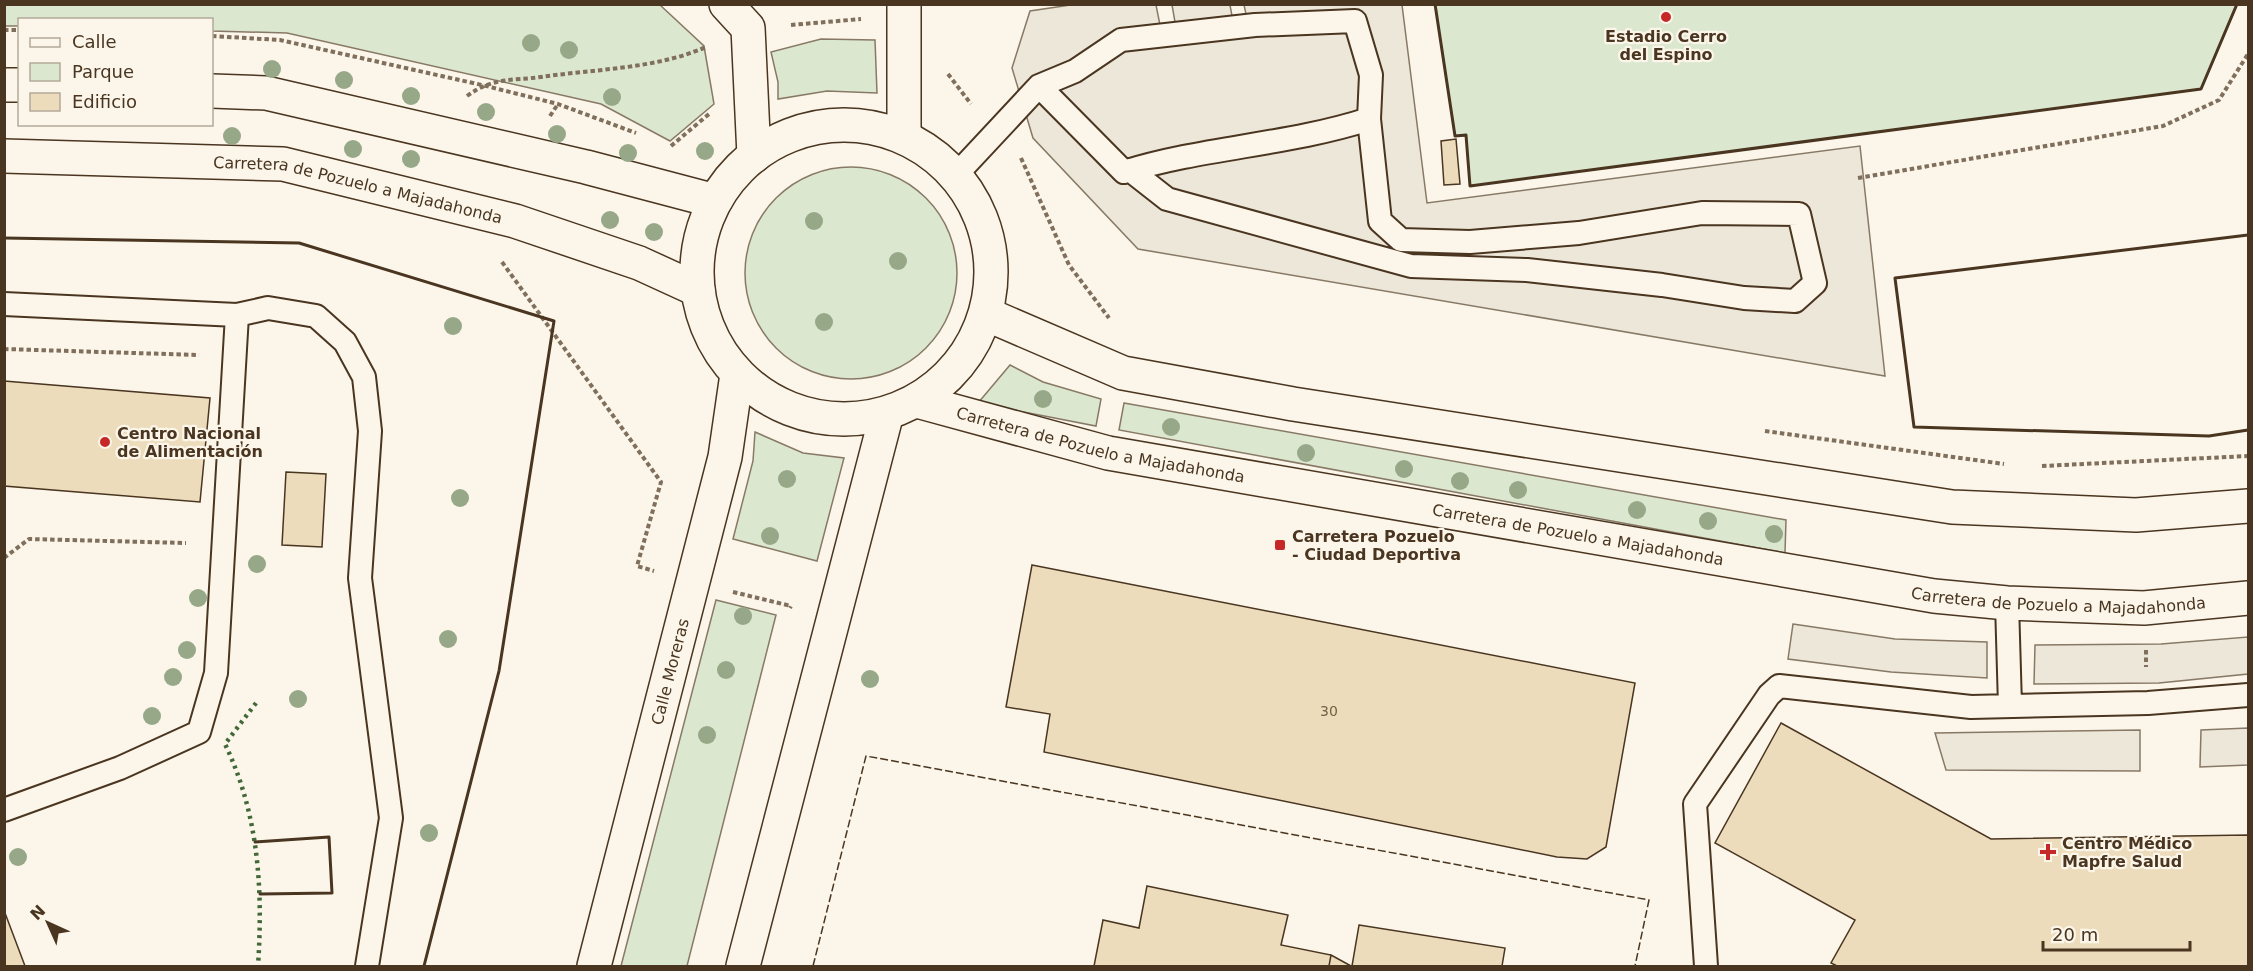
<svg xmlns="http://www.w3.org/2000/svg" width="2253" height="971" font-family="'DejaVu Sans',sans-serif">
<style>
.green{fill:#dce7d0;stroke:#887966;stroke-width:1.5}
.parking{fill:#ede7d9;stroke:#887966;stroke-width:1.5}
.building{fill:#ecdcbc;stroke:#4a3520;stroke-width:1.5}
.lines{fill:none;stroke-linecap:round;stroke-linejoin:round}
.service-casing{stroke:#4a3520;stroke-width:26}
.minor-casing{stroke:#4a3520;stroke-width:36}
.tertiary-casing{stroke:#4a3520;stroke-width:36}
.path{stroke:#7f6f5c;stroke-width:4;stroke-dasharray:4.5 3;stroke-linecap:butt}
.service{stroke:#fbf6e9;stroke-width:22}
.minor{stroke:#fbf6e9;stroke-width:33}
.tertiary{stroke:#fbf6e9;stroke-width:33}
.hedge{stroke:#436837;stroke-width:4.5;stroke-dasharray:3 4.5;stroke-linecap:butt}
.fence{stroke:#4a3520;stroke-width:1.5;stroke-dasharray:8 3;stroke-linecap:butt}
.wall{stroke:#4a3520;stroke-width:3}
.tree{fill:#96a887}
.poi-dot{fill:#c62828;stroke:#fbf6e9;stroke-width:2}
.labels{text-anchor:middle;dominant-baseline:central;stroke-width:4.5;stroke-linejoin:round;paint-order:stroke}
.number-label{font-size:14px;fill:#725f47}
.poi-label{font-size:16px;font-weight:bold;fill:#4a3520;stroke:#fbf6e9;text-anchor:start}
.street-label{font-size:16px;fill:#4a3520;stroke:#fbf6e9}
</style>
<rect width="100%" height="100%" fill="#fbf6e9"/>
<path class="green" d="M 5,4 L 660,5 L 704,46 L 714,104 L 670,141 L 601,104 L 287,33 L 212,31 L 212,20 L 20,20 L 19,26 L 5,26 Z
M 1435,5 L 1435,4 L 2237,5 L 2201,89 L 1470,186 L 1466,136 L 1455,136 Z
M 821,39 L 875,40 L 877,93 L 827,91 L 778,99 L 778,82 L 771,52 Z
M745 273a106 106 0 1 1 212 0a106 106 0 1 1-212 0Z
M 1010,365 L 1043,382 L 1101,399 L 1096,426 L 978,403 Z
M 1124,403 L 1786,520 L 1785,553 L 1119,430 Z
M 755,432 L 803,453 L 844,458 L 817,561 L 733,539 L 753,461 Z
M 716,600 L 776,615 L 687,966 L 621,966 Z"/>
<path class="parking" d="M 1077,4 L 1156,5 L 1160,25 L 1175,22 L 1172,5 L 1230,5 L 1232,16 L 1246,14 L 1244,5 L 1402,5 L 1427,203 L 1860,146 L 1885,376 L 1138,249 L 1033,138 L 1012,68 L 1030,11 Z
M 1793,624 L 1895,639 L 1987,642 L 1987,678 L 1891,672 L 1788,659 Z
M 2248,637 L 2248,674 L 2159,683 L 2034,684 L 2035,645 L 2161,644 Z
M 2248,728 L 2248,765 L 2200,767 L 2201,730 Z
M 2140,730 L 2140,771 L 1946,770 L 1935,733 Z"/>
<path class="building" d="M 1456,139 L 1460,184 L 1444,185 L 1441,141 Z
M 4,381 L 210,398 L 200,502 L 4,486 Z
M 286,472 L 326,474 L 322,547 L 282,545 Z
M 1032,565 L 1635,683 L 1606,847 L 1587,859 L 1557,857 L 1044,752 L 1050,714 L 1006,707 Z
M 1781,723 L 1991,839 L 2248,835 L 2248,966 L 1837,966 L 1831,963 L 1855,920 L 1715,843 Z
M 1147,886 L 1288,915 L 1281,945 L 1331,955 L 1329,966 L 1094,966 L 1103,920 L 1139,928 Z
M 5,913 L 25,966 L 4,966 Z
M 1359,925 L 1505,948 L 1502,966 L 1352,966 Z
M 1331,955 L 1351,966 L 1329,966 Z"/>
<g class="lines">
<g class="service-casing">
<path id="service" d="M 1130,170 L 1167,199 L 1411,266 L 1527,270 L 1662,285 L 1744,298 L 1795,301 L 1815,283 L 1799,214 L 1702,213 L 1579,233 L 1470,242 L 1401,240 L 1380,221 L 1369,119
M 956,175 L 1039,86 L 1075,71 L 1121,40 L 1255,25 L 1355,21 L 1371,75 L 1369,119 C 1289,145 1204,147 1124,172 L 1039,86
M 4,304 L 237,315 L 216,673 L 199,732 L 120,768 L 4,810
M 237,315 L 268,308 L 316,316 L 345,342 L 364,377 L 370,431 L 360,578 L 391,818 L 367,966
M 2007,603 L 2010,706
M 1706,966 L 1695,804 L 1769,695 L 1779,686 L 1971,707 L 2148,703 L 2248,695"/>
</g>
<g class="minor-casing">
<g id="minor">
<path d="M 726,4 L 748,28 L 754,156"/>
<path d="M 4,85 L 20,85"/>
<path d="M 212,91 L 266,93 L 586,167 L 715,201"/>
<path d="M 904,137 L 904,4"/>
<path id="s1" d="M 4,156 L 283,164 L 515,221 L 639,263 L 698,290"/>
<path id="s2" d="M 594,966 L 725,457 L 737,374"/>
<path d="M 743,966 L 887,413"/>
</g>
</g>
<g class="tertiary-casing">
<g id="tertiary">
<circle cx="844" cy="272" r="147"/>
<path d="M 986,314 L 1123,373 L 1293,404 L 1952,507 L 2136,515 L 2248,506"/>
<path id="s3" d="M 917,401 L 1108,453 L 1934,596 L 2007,603 L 2144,608 L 2248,598"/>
</g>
</g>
<path class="path" d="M 791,25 L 861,19
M 4,30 L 20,30
M 212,36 L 280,40 L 482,85 L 558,104 L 636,133
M 948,74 L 971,104
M 467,96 C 493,77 511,81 541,77 C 595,69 656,69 706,47
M 550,116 L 558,104
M 671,146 L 709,114
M 1021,158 L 1069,265 L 1109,318
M 1858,178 L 2163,126 L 2219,100 L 2248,54
M 502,262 L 661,482 L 637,566 L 654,571
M 4,349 L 199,355
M 1765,431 L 2004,464
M 2042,466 L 2248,456
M 4,558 L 29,539 L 186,543
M 733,592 L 791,606 L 790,608
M 2146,650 L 2146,667"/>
<use href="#service" class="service"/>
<use href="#minor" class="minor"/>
<use href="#tertiary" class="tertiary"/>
<path class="hedge" d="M 256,703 L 225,744 C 259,815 263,890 258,966"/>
<path class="fence" d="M 813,966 L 866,756 L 1649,900 L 1635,966"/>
<path class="wall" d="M 1435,4 L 1455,136 L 1466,135 L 1470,186 L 2201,89 L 2237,4
M 2248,235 L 1895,278 L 1914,427 L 2209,436 L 2248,430
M 4,238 L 299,243 L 554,321 L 499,671 L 424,966
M 255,842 L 329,837 L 332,893 L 260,894"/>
</g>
<g class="tree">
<circle cx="531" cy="43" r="9"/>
<circle cx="569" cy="50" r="9"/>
<circle cx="272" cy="69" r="9"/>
<circle cx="344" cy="80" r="9"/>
<circle cx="411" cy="96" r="9"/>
<circle cx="612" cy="97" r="9"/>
<circle cx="486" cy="112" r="9"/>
<circle cx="557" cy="134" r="9"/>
<circle cx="232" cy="136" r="9"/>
<circle cx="353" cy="149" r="9"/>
<circle cx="705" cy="151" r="9"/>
<circle cx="628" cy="153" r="9"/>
<circle cx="411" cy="159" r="9"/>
<circle cx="610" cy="220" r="9"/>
<circle cx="814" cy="221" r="9"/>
<circle cx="654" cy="232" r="9"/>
<circle cx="898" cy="261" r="9"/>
<circle cx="824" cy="322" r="9"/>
<circle cx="453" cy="326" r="9"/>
<circle cx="1043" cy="399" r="9"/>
<circle cx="1171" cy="427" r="9"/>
<circle cx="1306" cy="453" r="9"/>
<circle cx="1404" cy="469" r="9"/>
<circle cx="787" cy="479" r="9"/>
<circle cx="1460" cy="481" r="9"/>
<circle cx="1518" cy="490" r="9"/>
<circle cx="460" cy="498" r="9"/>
<circle cx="1637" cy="510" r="9"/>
<circle cx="1708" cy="521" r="9"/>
<circle cx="1774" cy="534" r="9"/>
<circle cx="770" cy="536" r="9"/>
<circle cx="257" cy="564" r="9"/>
<circle cx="198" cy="598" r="9"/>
<circle cx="743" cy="616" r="9"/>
<circle cx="448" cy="639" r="9"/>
<circle cx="187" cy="650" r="9"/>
<circle cx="726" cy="670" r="9"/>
<circle cx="173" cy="677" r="9"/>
<circle cx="870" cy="679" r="9"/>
<circle cx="298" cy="699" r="9"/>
<circle cx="152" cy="716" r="9"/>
<circle cx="707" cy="735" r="9"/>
<circle cx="429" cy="833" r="9"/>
<circle cx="18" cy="857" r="9"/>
</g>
<g class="poi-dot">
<circle cx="1666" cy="17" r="6"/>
<circle cx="105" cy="442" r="6"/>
<rect x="1274" y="539" width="12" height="12" rx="3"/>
<path d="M2045 843h6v6h6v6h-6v6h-6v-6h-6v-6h6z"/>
</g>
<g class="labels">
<g class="number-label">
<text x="1329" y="711">30</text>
</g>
<g class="poi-label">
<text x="1666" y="36" text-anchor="middle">Estadio Cerro<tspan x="1666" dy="18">del Espino</tspan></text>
<text x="117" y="433">Centro Nacional<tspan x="117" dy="18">de Alimentación</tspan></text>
<text x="1292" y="536">Carretera Pozuelo<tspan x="1292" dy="18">- Ciudad Deportiva</tspan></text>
<text x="2062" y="843">Centro Médico<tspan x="2062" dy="18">Mapfre Salud</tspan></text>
</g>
<g class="street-label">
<text stroke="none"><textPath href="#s1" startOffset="357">Carretera de Pozuelo a Majadahonda</textPath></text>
<text stroke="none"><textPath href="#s3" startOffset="189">Carretera de Pozuelo a Majadahonda</textPath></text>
<text stroke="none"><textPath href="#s3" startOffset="675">Carretera de Pozuelo a Majadahonda</textPath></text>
<text stroke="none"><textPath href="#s3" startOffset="1161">Carretera de Pozuelo a Majadahonda</textPath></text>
<text stroke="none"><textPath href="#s2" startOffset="304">Calle Moreras</textPath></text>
</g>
</g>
<rect width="2253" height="971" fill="none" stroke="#4a3520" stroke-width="12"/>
<rect x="18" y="18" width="195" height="108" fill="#fbf6e9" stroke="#b4a999" stroke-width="1.5"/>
<rect x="30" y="38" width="30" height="9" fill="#fbf6e9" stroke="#b4a999" stroke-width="1.5"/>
<text x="72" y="48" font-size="18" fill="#4a3520">Calle</text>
<rect x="30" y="63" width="30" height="18" fill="#dce7d0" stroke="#b4a999" stroke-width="1.5"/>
<text x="72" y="78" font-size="18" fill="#4a3520">Parque</text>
<rect x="30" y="93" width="30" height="18" fill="#ecdcbc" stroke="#b4a999" stroke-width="1.5"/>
<text x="72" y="108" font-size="18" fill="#4a3520">Edificio</text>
<g transform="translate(48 923) rotate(315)" stroke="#fbf6e9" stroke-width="4.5" paint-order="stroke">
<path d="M0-4.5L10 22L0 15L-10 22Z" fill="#4a3520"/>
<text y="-9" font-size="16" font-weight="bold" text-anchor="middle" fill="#4a3520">N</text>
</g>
<path d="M2043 941v9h147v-9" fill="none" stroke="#4a3520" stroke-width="3"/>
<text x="2052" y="941" font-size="18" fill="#4a3520" stroke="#fbf6e9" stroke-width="4.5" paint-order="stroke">20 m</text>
</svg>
